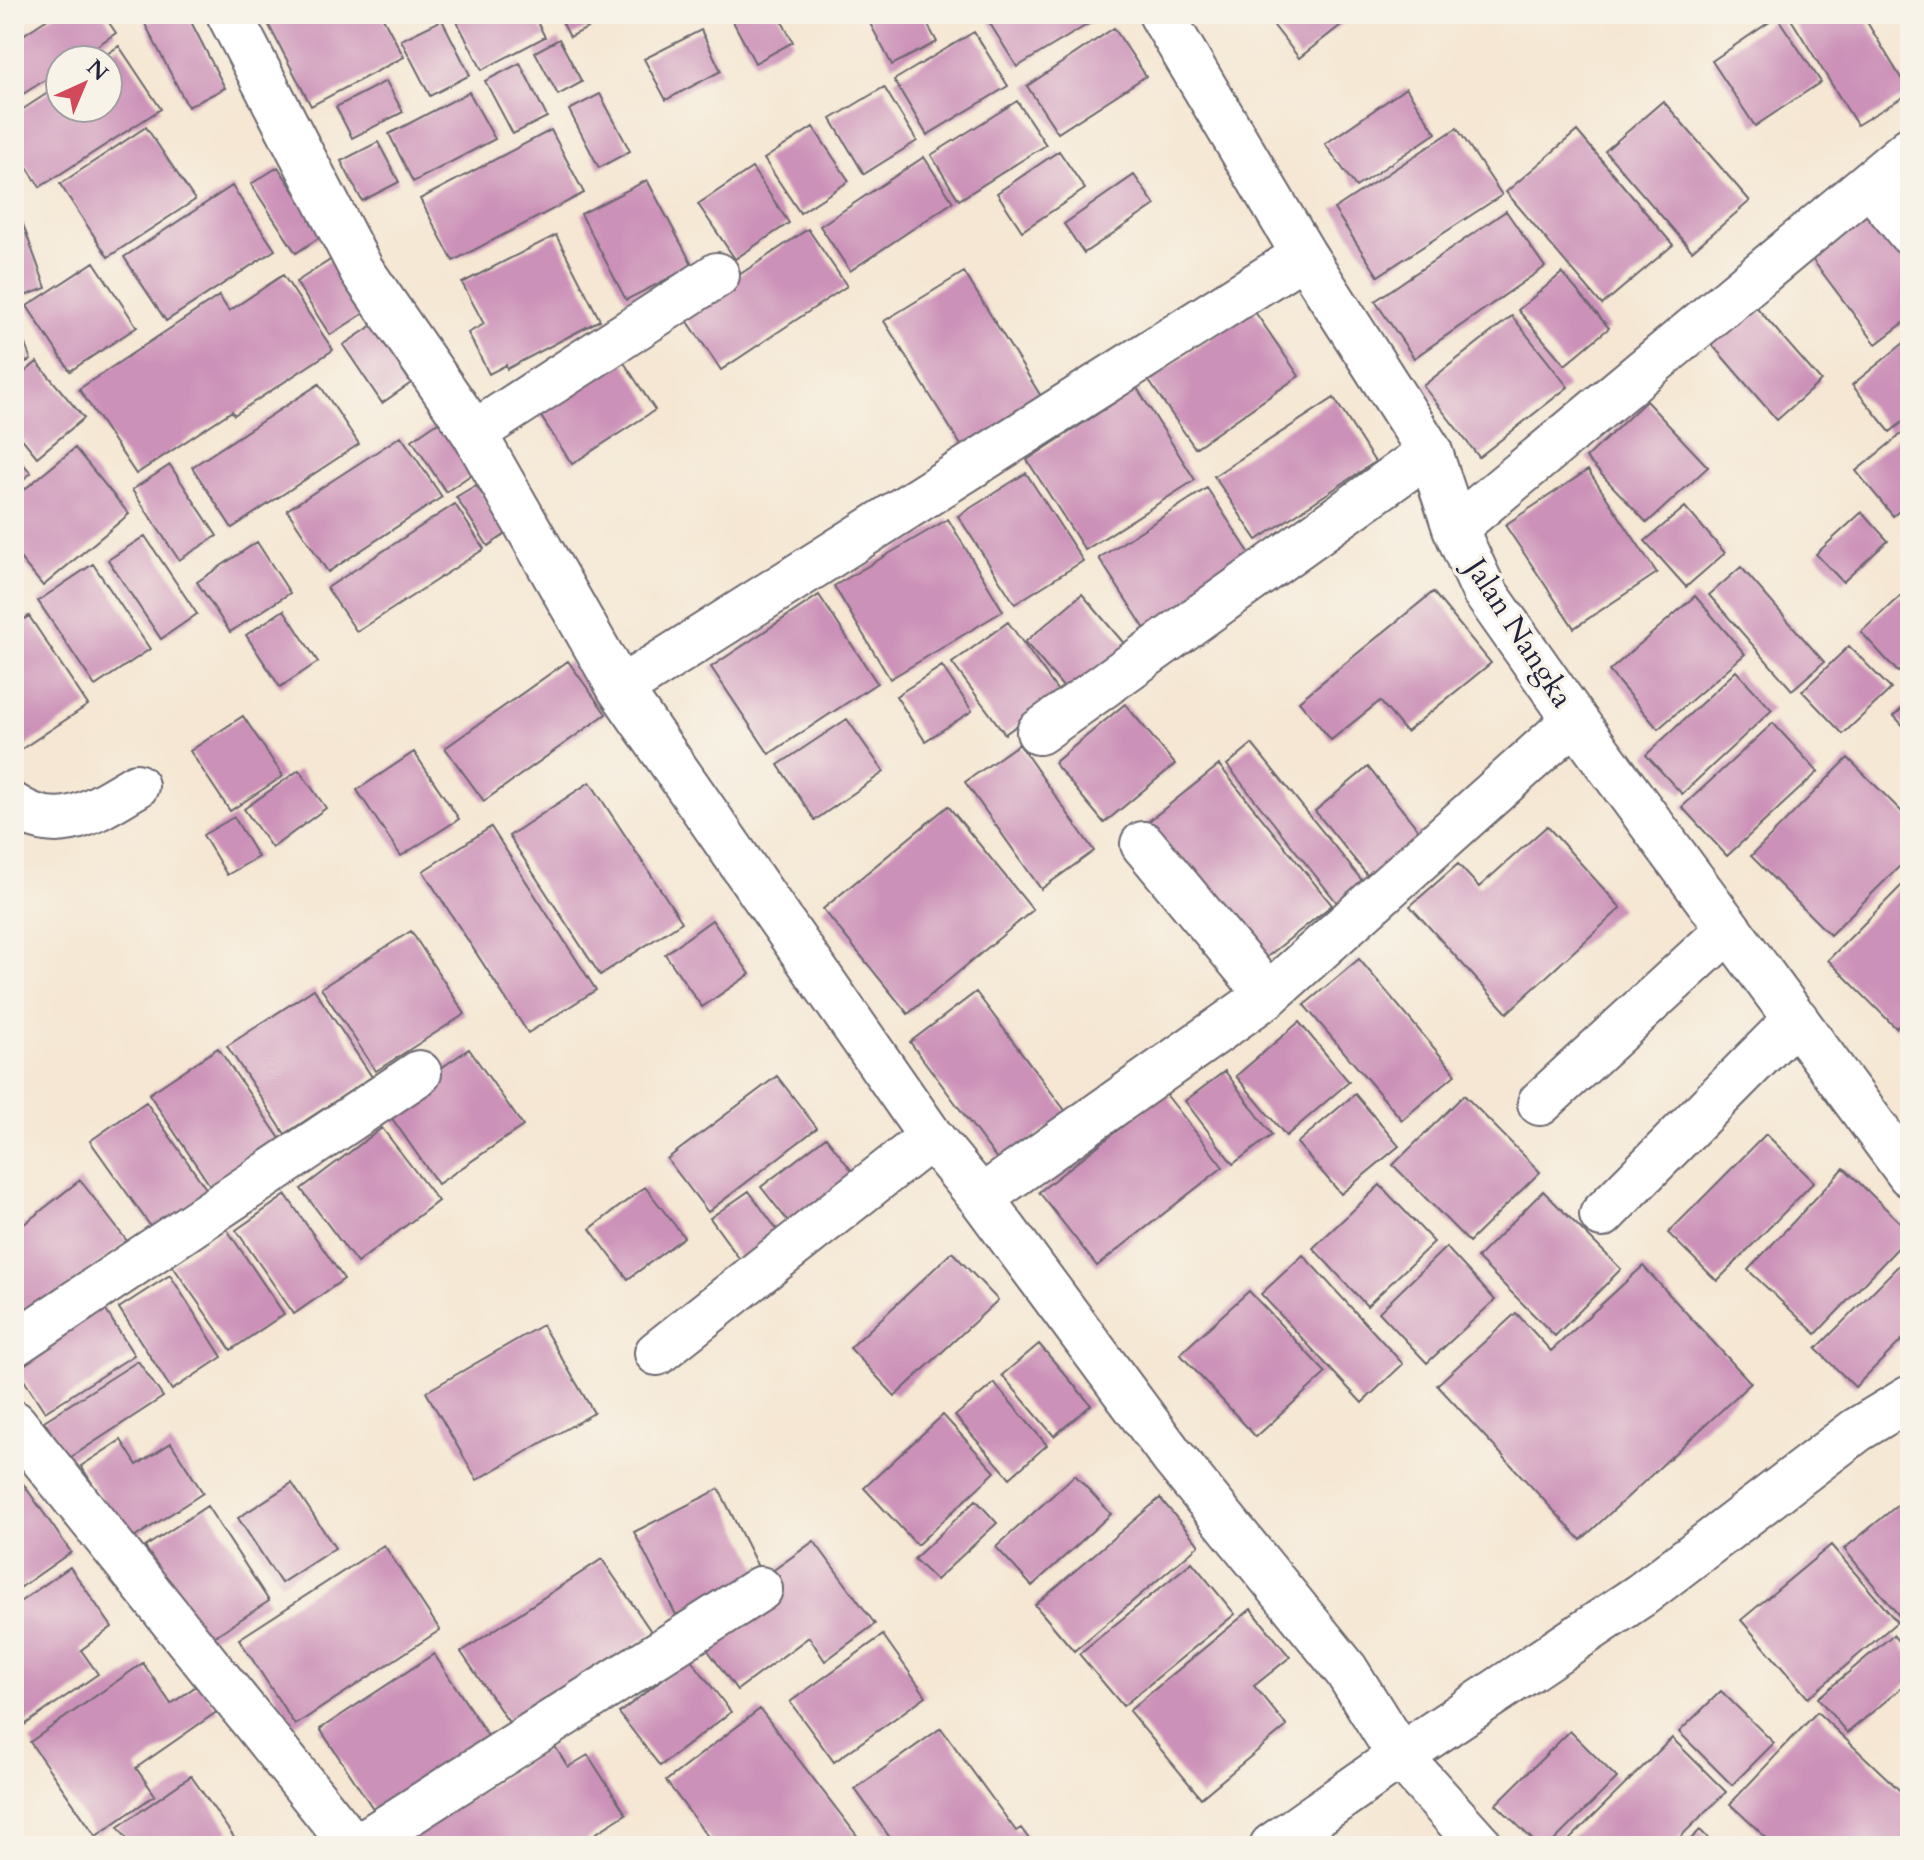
<svg xmlns="http://www.w3.org/2000/svg" width="1924" height="1860" font-family="Cardo,serif">
<style>
.building{fill:#cc91b8}
.lines{fill:none;stroke-linecap:round;stroke-linejoin:round}
.minor-casing{stroke:#6c6770;stroke-width:48}
.minor{stroke:#fff;stroke-width:44}
.labels{text-anchor:middle;dominant-baseline:central;stroke-width:7;stroke-linejoin:round;paint-order:stroke}
.street-label{font-size:30px;fill:#22223b;stroke:#f7f3e8}
</style>
<rect width="100%" height="100%" fill="#f7f3e8"/>
<filter id="ink" filterUnits="userSpaceOnUse"><feTurbulence type="fractalNoise" baseFrequency=".0125" numOctaves="2"/><feDisplacementMap in="SourceGraphic" scale="16" xChannelSelector="R" yChannelSelector="G"/><feConvolveMatrix kernelMatrix="1 2 1 2 8 2 1 2 1" color-interpolation-filters="sRGB"/></filter>
<filter id="wash" filterUnits="userSpaceOnUse"><feTurbulence type="fractalNoise" baseFrequency=".006" numOctaves="4" result="noise"/><feDisplacementMap in="SourceGraphic" scale="32" xChannelSelector="R" yChannelSelector="G"/><feGaussianBlur stdDeviation="1.8" result="paint"/><feColorMatrix in="noise" values="0 0 0 0 0 0 0 0 0 0 0 0 0 0 0 0 0 1.4 0 .05"/><feComposite in="paint" operator="in"/></filter>
<g filter="url(#wash)">
<rect width="100%" height="100%" fill="#f5e7d3"/>
<g id="blocks">
<path class="building" d="M 55,14 L 103,14 L 116,33 L 76,60 L 60,60 L 60,70 L 14,100 L 14,41 Z
M 164,14 L 187,14 L 225,88 L 188,107 L 145,24 Z
M 263,14 L 381,14 L 404,57 L 311,106 Z
M 453,14 L 533,14 L 545,37 L 482,70 Z
M 558,14 L 615,14 L 570,37 Z
M 729,14 L 778,14 L 793,42 L 755,63 Z
M 865,14 L 922,14 L 937,42 L 892,65 Z
M 984,14 L 1105,14 L 1017,67 Z
M 1265,14 L 1355,14 L 1299,58 Z
M 1792,14 L 1862,14 L 1910,93 L 1857,125 L 1789,16 Z
M 1777,17 L 1821,82 L 1755,126 L 1712,61 Z
M 442,20 L 470,75 L 430,96 L 401,40 Z
M 1114,28 L 1146,76 L 1058,133 L 1027,86 Z
M 701,30 L 721,71 L 666,100 L 644,59 Z
M 974,32 L 1008,86 L 927,135 L 894,80 Z
M 559,39 L 582,82 L 558,95 L 535,52 Z
M 119,46 L 161,109 L 40,187 L 14,147 L 14,115 L 60,85 L 60,108 L 108,108 L 108,60 L 98,60 Z
M 520,63 L 547,117 L 513,134 L 485,81 Z
M 386,81 L 403,112 L 352,138 L 336,107 Z
M 884,87 L 917,141 L 864,174 L 831,119 Z
M 1406,88 L 1436,133 L 1356,187 L 1325,144 Z
M 469,92 L 495,139 L 413,182 L 389,134 Z
M 600,94 L 630,151 L 599,168 L 569,110 Z
M 1017,101 L 1046,145 L 959,200 L 931,155 Z
M 1663,101 L 1750,201 L 1692,251 L 1605,151 Z
M 146,127 L 195,200 L 108,257 L 60,184 Z
M 813,127 L 849,181 L 800,213 L 764,159 Z
M 1457,128 L 1502,195 L 1378,276 L 1334,209 Z
M 551,130 L 584,193 L 453,261 L 420,199 Z
M 1577,131 L 1673,245 L 1602,305 L 1506,192 Z
M 378,142 L 399,182 L 362,201 L 341,161 Z
M 1059,151 L 1085,189 L 1022,231 L 997,193 Z
M 924,157 L 953,202 L 850,271 L 820,226 Z
M 278,167 L 323,235 L 296,253 L 251,184 Z
M 752,168 L 789,223 L 735,259 L 698,204 Z
M 1134,175 L 1155,205 L 1084,253 L 1064,224 Z
M 647,180 L 693,266 L 626,300 L 581,214 Z
M 232,186 L 275,250 L 166,321 L 124,257 Z
M 1506,211 L 1545,267 L 1414,358 L 1375,301 Z
M 1869,211 L 1910,265 L 1910,318 L 1876,344 L 1809,255 Z
M 21,219 L 46,288 L 14,300 L 14,222 Z
M 808,229 L 847,286 L 721,370 L 682,313 Z
M 556,235 L 600,320 L 507,369 L 506,365 L 489,374 L 468,333 L 484,324 L 462,283 Z
M 332,259 L 366,312 L 330,335 L 296,282 Z
M 94,262 L 137,327 L 70,371 L 27,306 Z
M 964,272 L 1047,406 L 967,455 L 884,321 Z
M 1562,273 L 1609,328 L 1565,365 L 1518,310 Z
M 283,275 L 333,350 L 234,415 L 232,411 L 136,474 L 79,389 L 219,296 L 229,311 Z
M 1752,302 L 1821,381 L 1777,420 L 1708,340 Z
M 1253,309 L 1299,376 L 1195,448 L 1149,381 Z
M 14,315 L 31,360 L 14,367 Z
M 1512,316 L 1568,387 L 1479,457 L 1423,386 Z
M 373,325 L 411,383 L 382,403 L 343,345 Z
M 1910,338 L 1910,416 L 1890,432 L 1852,385 Z
M 621,358 L 655,410 L 572,464 L 538,412 Z
M 37,362 L 84,418 L 37,457 L 14,429 L 14,381 Z
M 319,384 L 359,444 L 232,528 L 192,467 Z
M 1137,388 L 1195,480 L 1085,550 L 1027,460 Z
M 1334,398 L 1375,462 L 1257,540 L 1214,476 Z
M 1646,401 L 1708,467 L 1647,523 L 1586,458 Z
M 441,420 L 475,472 L 446,492 L 412,440 Z
M 1910,427 L 1910,502 L 1893,516 L 1856,471 Z
M 401,436 L 442,497 L 328,572 L 287,510 Z
M 75,448 L 129,514 L 43,586 L 14,551 L 14,498 Z
M 14,453 L 31,473 L 14,487 Z
M 170,465 L 217,536 L 179,560 L 132,490 Z
M 1588,470 L 1657,573 L 1574,628 L 1505,525 Z
M 1026,473 L 1083,561 L 1015,604 L 958,516 Z
M 476,485 L 507,533 L 488,546 L 456,497 Z
M 1207,488 L 1254,560 L 1145,629 L 1099,558 Z
M 455,504 L 484,549 L 357,632 L 327,588 Z
M 1685,507 L 1725,553 L 1686,587 L 1645,541 Z
M 1862,512 L 1888,541 L 1843,582 L 1816,554 Z
M 948,519 L 1003,611 L 890,679 L 834,586 Z
M 145,536 L 197,614 L 161,639 L 108,560 Z
M 257,542 L 290,593 L 230,632 L 197,582 Z
M 93,564 L 150,649 L 95,686 L 38,601 Z
M 1741,567 L 1824,662 L 1792,690 L 1709,595 Z
M 1433,592 L 1491,663 L 1406,732 L 1380,701 L 1331,740 L 1299,701 Z
M 1082,594 L 1127,647 L 1070,695 L 1025,642 Z
M 819,595 L 877,683 L 769,754 L 711,667 Z
M 1695,596 L 1745,654 L 1658,729 L 1609,671 Z
M 1900,596 L 1910,607 L 1910,662 L 1898,672 L 1861,632 Z
M 284,610 L 318,662 L 280,687 L 246,635 Z
M 29,616 L 88,705 L 17,752 L 14,747 L 14,626 Z
M 1008,622 L 1060,694 L 1005,734 L 952,663 Z
M 1849,646 L 1891,689 L 1843,734 L 1802,691 Z
M 568,661 L 606,714 L 484,801 L 445,748 Z
M 942,666 L 972,711 L 925,741 L 896,696 Z
M 1736,671 L 1772,710 L 1682,794 L 1646,755 Z
M 1910,701 L 1910,733 L 1894,716 Z
M 1125,704 L 1175,764 L 1104,823 L 1054,763 Z
M 243,716 L 283,776 L 230,811 L 190,751 Z
M 847,719 L 884,772 L 815,820 L 778,765 Z
M 1773,723 L 1818,772 L 1727,856 L 1682,807 Z
M 1019,744 L 1094,851 L 1041,889 L 965,782 Z
M 1252,744 L 1365,884 L 1339,905 L 1227,765 Z
M 414,752 L 459,819 L 401,856 L 357,790 Z
M 1848,758 L 1910,820 L 1910,856 L 1830,935 L 1751,856 Z
M 1219,765 L 1332,905 L 1257,965 L 1144,825 Z
M 1368,767 L 1425,838 L 1372,881 L 1315,811 Z
M 299,770 L 326,808 L 272,848 L 244,809 Z
M 590,782 L 682,922 L 600,975 L 509,836 Z
M 948,806 L 1033,910 L 908,1014 L 823,909 Z
M 234,817 L 258,857 L 227,875 L 203,835 Z
M 1547,826 L 1621,908 L 1507,1013 L 1410,906 L 1458,864 L 1479,887 Z
M 491,827 L 596,990 L 528,1033 L 423,871 Z
M 1910,877 L 1910,1015 L 1896,1028 L 1828,960 Z
M 712,920 L 750,974 L 702,1007 L 665,954 Z
M 411,931 L 465,1014 L 376,1071 L 321,988 Z
M 1359,959 L 1456,1074 L 1402,1120 L 1304,1005 Z
M 314,989 L 372,1077 L 285,1134 L 227,1046 Z
M 976,992 L 1067,1113 L 1000,1163 L 910,1042 Z
M 1299,1022 L 1349,1082 L 1286,1136 L 1236,1076 Z
M 218,1048 L 283,1143 L 213,1190 L 149,1094 Z
M 469,1049 L 523,1126 L 438,1184 L 384,1107 Z
M 1225,1071 L 1272,1135 L 1233,1164 L 1185,1101 Z
M 777,1076 L 817,1128 L 708,1212 L 667,1159 Z
M 1165,1093 L 1223,1167 L 1097,1266 L 1039,1192 Z
M 1355,1094 L 1399,1146 L 1341,1194 L 1297,1143 Z
M 1464,1095 L 1540,1172 L 1469,1242 L 1393,1165 Z
M 146,1102 L 209,1193 L 154,1231 L 90,1141 Z
M 382,1128 L 438,1201 L 357,1263 L 301,1189 Z
M 1766,1134 L 1814,1182 L 1717,1281 L 1668,1233 Z
M 826,1137 L 855,1175 L 791,1225 L 761,1187 Z
M 1844,1168 L 1910,1232 L 1910,1235 L 1816,1334 L 1748,1270 Z
M 80,1180 L 127,1241 L 30,1317 L 14,1298 L 14,1232 Z
M 1380,1185 L 1434,1242 L 1367,1306 L 1313,1248 Z
M 645,1187 L 684,1237 L 628,1279 L 590,1229 Z
M 749,1191 L 783,1238 L 744,1265 L 710,1218 Z
M 1543,1191 L 1621,1269 L 1555,1336 L 1477,1258 Z
M 286,1195 L 344,1279 L 294,1314 L 236,1230 Z
M 226,1228 L 284,1314 L 231,1350 L 172,1265 Z
M 1446,1247 L 1495,1300 L 1427,1363 L 1379,1312 Z
M 952,1252 L 998,1300 L 895,1396 L 850,1348 Z
M 1910,1254 L 1910,1332 L 1855,1387 L 1816,1349 Z
M 1303,1255 L 1403,1364 L 1362,1403 L 1261,1294 Z
M 1643,1266 L 1751,1383 L 1581,1540 L 1437,1385 L 1516,1313 L 1551,1351 Z
M 170,1275 L 222,1357 L 172,1390 L 119,1308 Z
M 1249,1291 L 1326,1373 L 1256,1437 L 1180,1354 Z
M 103,1306 L 134,1355 L 45,1412 L 14,1365 Z
M 542,1325 L 594,1413 L 477,1480 L 426,1392 Z
M 1039,1344 L 1091,1405 L 1054,1436 L 1002,1375 Z
M 138,1361 L 163,1397 L 68,1459 L 44,1421 Z
M 994,1383 L 1047,1445 L 1010,1478 L 955,1416 Z
M 943,1415 L 995,1472 L 917,1545 L 864,1488 Z
M 121,1440 L 137,1465 L 171,1443 L 203,1493 L 129,1541 L 81,1466 Z
M 1075,1475 L 1111,1514 L 1032,1586 L 996,1547 Z
M 22,1482 L 71,1552 L 14,1592 L 14,1488 Z
M 292,1483 L 335,1548 L 281,1583 L 238,1518 Z
M 719,1489 L 761,1573 L 676,1615 L 634,1532 Z
M 1910,1495 L 1910,1629 L 1844,1549 Z
M 1160,1498 L 1199,1545 L 1074,1651 L 1035,1605 Z
M 976,1500 L 997,1523 L 936,1580 L 914,1559 Z
M 207,1506 L 269,1601 L 207,1641 L 145,1547 Z
M 814,1541 L 875,1624 L 825,1661 L 809,1637 L 737,1690 L 707,1649 L 764,1577 Z
M 384,1545 L 440,1630 L 295,1725 L 239,1639 Z
M 1831,1545 L 1897,1622 L 1808,1698 L 1741,1620 Z
M 602,1559 L 652,1633 L 512,1727 L 461,1652 Z
M 1192,1562 L 1235,1614 L 1123,1706 L 1079,1654 Z
M 70,1567 L 112,1627 L 81,1650 L 98,1674 L 20,1728 L 14,1719 L 14,1606 Z
M 1251,1609 L 1290,1657 L 1254,1686 L 1287,1726 L 1201,1798 L 1129,1711 Z
M 883,1635 L 926,1696 L 834,1762 L 790,1702 Z
M 1893,1635 L 1910,1655 L 1910,1681 L 1847,1733 L 1818,1698 Z
M 434,1654 L 492,1742 L 378,1816 L 320,1729 Z
M 690,1658 L 731,1712 L 660,1766 L 619,1713 Z
M 143,1663 L 171,1704 L 199,1684 L 218,1711 L 136,1768 L 155,1795 L 96,1836 L 30,1742 Z
M 1721,1691 L 1774,1743 L 1732,1785 L 1679,1732 Z
M 760,1709 L 865,1846 L 715,1846 L 666,1781 Z
M 1817,1712 L 1910,1800 L 1910,1846 L 1775,1846 L 1730,1804 Z
M 941,1728 L 1016,1831 L 1021,1828 L 1034,1846 L 896,1846 L 855,1789 Z
M 1570,1731 L 1617,1778 L 1549,1846 L 1539,1846 L 1496,1804 Z
M 1672,1738 L 1726,1792 L 1671,1846 L 1563,1846 Z
M 554,1745 L 568,1767 L 588,1755 L 626,1814 L 576,1846 L 405,1846 L 402,1841 Z
M 191,1776 L 240,1846 L 132,1846 L 118,1827 Z
M 1700,1830 L 1716,1846 L 1684,1846 Z"/>
</g>
</g>
<g filter="url(#ink)">
<use href="#blocks" fill-opacity="0" stroke="#6c6770" stroke-width="2"/>
<g class="lines">
<g class="minor-casing">
<path id="minor" d="M 229,14 L 362,271 L 474,433 L 620,689 L 931,1137 L 981,1198 L 1172,1456 L 1346,1670 L 1400,1756 L 1481,1846
M 1161,14 L 1304,255 L 1430,452 L 1455,528 L 1484,591 L 1575,720 L 1910,1175
M 1870,184 L 1910,233
M 474,433 L 717,275
M 1455,528 L 1910,149
M 620,689 L 1304,255
M 1039,732 L 1430,452
M 14,806 C 61,837 94,810 136,786
M 1143,844 L 1268,995
M 1540,1103 L 1728,930
M 981,1198 L 1268,995 L 1575,720
M 1602,1215 L 1796,1019
M 14,1344 L 419,1073
M 657,1353 L 931,1137
M 14,1423 L 353,1846
M 358,1846 L 760,1589
M 1272,1846 L 1400,1756 L 1641,1595 L 1857,1430 L 1910,1398"/>
</g>
<use href="#minor" class="minor"/>
</g>
</g>
<g class="labels">
<g class="street-label">
<text transform="translate(1519 633) rotate(57)">Jalan Nangka</text>
</g>
</g>
<rect width="1924" height="1860" fill="none" stroke="#f7f3e8" stroke-width="48"/>
<g transform="translate(84 84) rotate(44)"><circle r="38" fill="#f7f3e8" stroke="#a29fa3" stroke-width="2"/>
<path d="M0-6L14 30L0 20L-14 30Z" fill="#d1495b"/>
<text y="-12" font-size="22" font-weight="bold" text-anchor="middle" fill="#22223b">N</text>
</g>
</svg>
